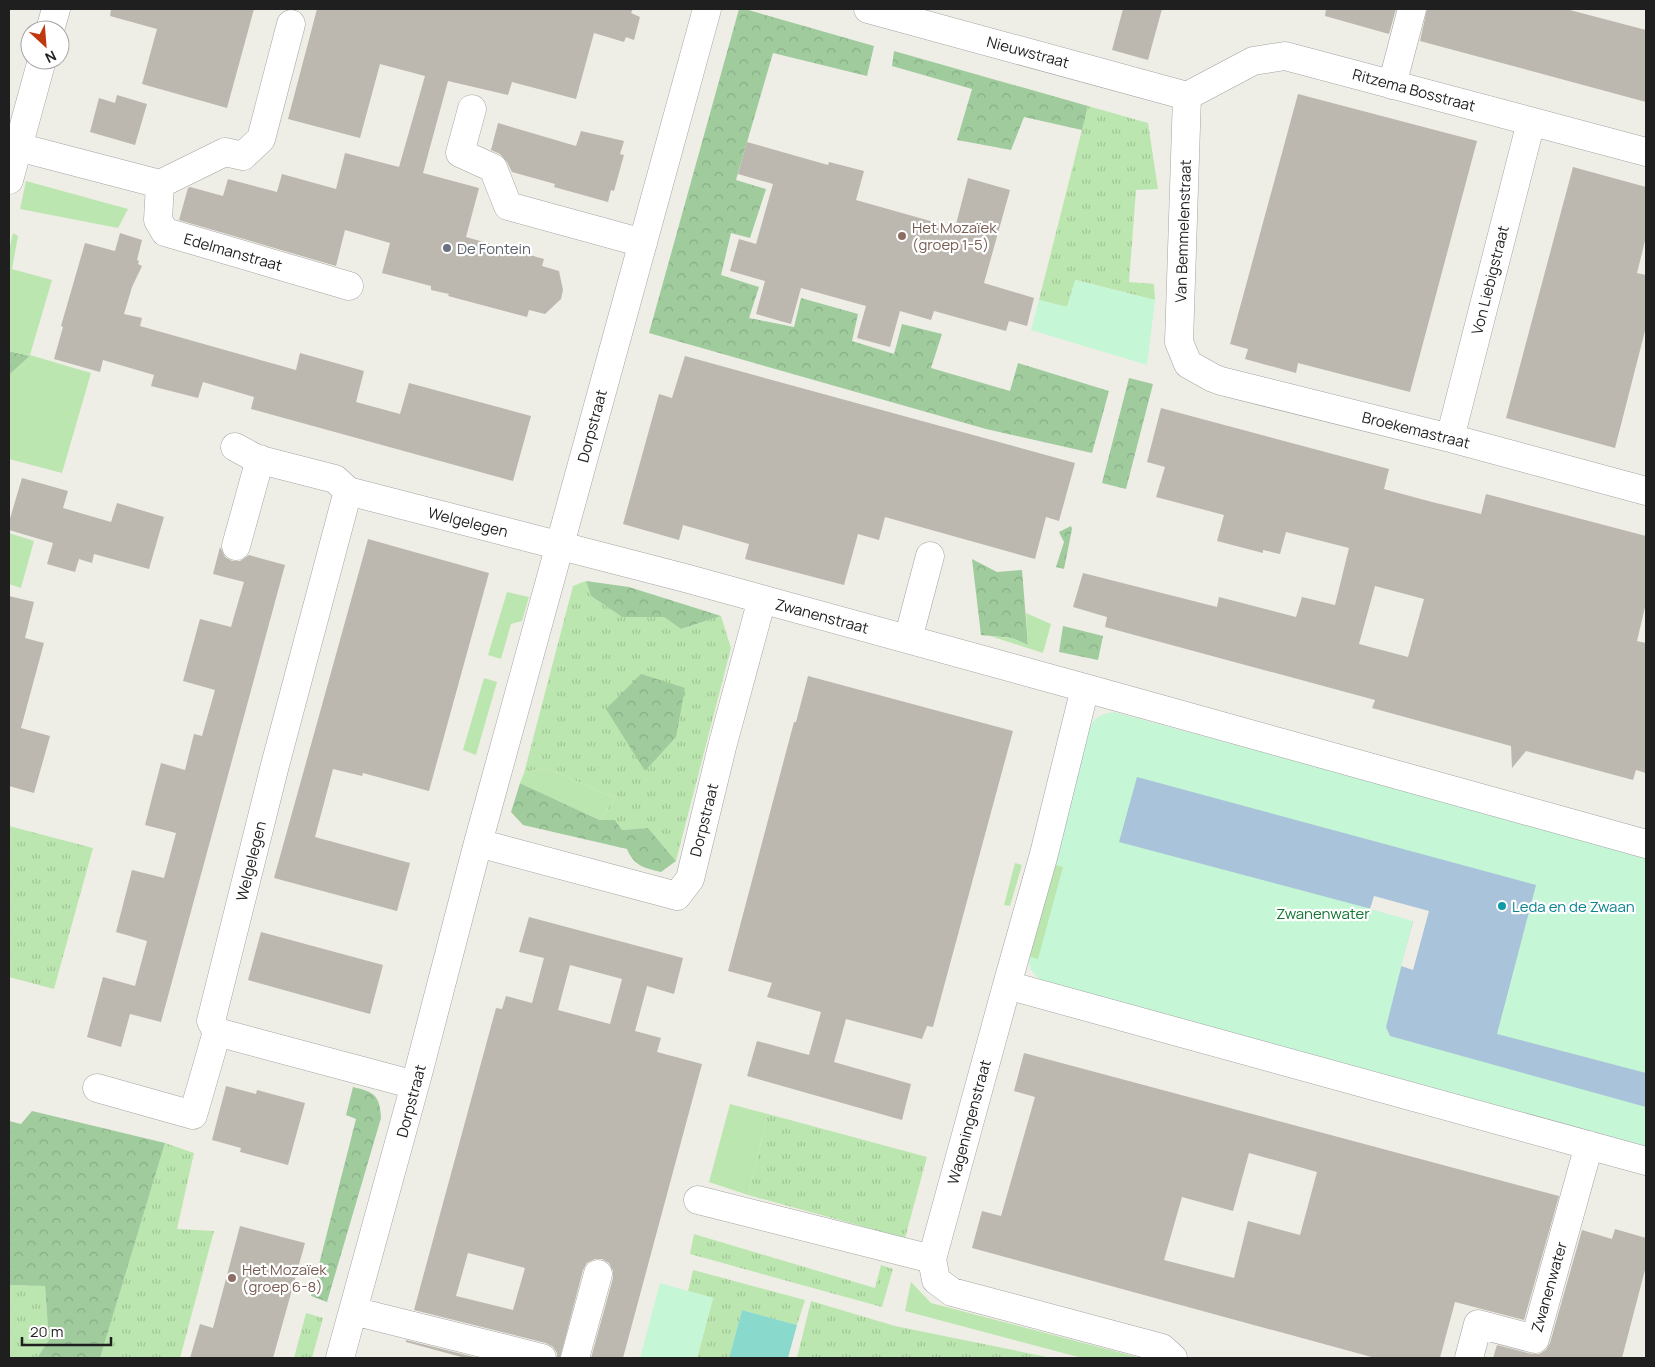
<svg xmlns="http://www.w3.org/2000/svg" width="1655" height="1367" font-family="Manrope,sans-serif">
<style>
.grass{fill:url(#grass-tufts)}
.forest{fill:url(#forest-crowns)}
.park{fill:#c5f6d5}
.garden{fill:#bce6af}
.pitch{fill:#89d9cd}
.water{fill:#a9c3da}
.pier{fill:#efeee6}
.building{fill:#bcb7af;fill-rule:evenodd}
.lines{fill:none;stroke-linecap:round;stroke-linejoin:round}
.minor-casing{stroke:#a3a3a3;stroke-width:29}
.minor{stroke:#fff;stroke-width:28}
.education-dot{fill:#8d6e63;stroke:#fff;stroke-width:2}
.worship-dot{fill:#6b7280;stroke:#fff;stroke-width:2}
.culture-dot{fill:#0f9aa8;stroke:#fff;stroke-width:2}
.labels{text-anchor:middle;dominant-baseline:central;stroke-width:4.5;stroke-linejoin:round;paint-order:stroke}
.street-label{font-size:15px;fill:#1f1f1f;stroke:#fff}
.education-label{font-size:15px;fill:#785e54;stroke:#fff;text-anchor:start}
.worship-label{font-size:15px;fill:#5b616d;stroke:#fff;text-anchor:start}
.culture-label{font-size:15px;fill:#0d838f;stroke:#fff;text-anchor:start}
.park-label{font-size:15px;fill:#137733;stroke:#fff}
</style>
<defs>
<pattern id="grass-tufts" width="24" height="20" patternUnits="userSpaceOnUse" patternTransform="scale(1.25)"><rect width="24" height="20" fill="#bce6af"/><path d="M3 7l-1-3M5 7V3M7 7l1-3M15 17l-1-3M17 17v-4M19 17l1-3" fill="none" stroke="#a1c596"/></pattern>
<pattern id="forest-crowns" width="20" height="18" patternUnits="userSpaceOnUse" patternTransform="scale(1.25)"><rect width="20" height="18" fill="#9fcb9d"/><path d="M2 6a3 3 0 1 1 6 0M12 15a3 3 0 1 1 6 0" fill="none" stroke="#88ae87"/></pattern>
</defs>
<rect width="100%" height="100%" fill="#efeee6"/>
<path class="grass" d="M 1088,106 L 1148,123 L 1158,189 L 1136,190 L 1129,282 L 1154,284 L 1155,300 L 1076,280 L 1067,307 L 1039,300 Z
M 586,581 L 591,596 L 622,617 L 664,617 L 681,629 L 721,616 L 731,648 L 676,861 L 648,828 L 622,830 L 615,820 L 600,820 L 615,798 L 544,767 L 524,773 L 573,586 Z
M 9,826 L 93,848 L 54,989 L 9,977 Z
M 768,1114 L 927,1157 L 905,1238 L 748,1195 Z
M 165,1143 L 194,1153 L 177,1229 L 214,1231 L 180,1358 L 100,1357 Z
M 694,1234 L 875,1288 L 881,1265 L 893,1269 L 882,1307 L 690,1254 Z
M 693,1270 L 805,1300 L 797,1325 L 742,1310 L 729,1358 L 697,1358 L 713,1298 L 688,1291 Z
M 9,1285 L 45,1286 L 49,1340 L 37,1358 L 9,1358 Z
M 811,1301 L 895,1326 L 1052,1358 L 797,1358 Z
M 306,1313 L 323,1318 L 312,1358 L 294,1358 Z"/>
<path class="forest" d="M 739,9 L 745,9 L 874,46 L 867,76 L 773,53 L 736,180 L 766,189 L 750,238 L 731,233 L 721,275 L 759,287 L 749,318 L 794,327 L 801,298 L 858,314 L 852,341 L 894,354 L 902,324 L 942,334 L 931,368 L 1010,391 L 1018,363 L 1109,391 L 1092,453 L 986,429 L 649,333 Z
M 894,51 L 1088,106 L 1082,130 L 1024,117 L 1011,150 L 957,140 L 972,89 L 892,66 Z
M 9,351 L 30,356 L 9,375 Z
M 1129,378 L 1153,384 L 1126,489 L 1102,483 Z
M 1071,526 L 1072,529 L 1064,569 L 1056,567 L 1064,542 L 1059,532 Z
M 972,559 L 997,572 L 1022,570 L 1028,645 L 1012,638 L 981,635 Z
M 586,581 L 629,587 L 721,616 L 681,629 L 664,617 L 622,617 L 591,596 Z
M 1063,626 L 1103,636 L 1098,660 L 1059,652 Z
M 641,674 L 685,688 L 676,737 L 645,771 L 606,709 Z
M 520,783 L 600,820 L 615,820 L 622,830 L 648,828 L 676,861 L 661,872 C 644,868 634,866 627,849 L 523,825 L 511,812 Z
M 353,1087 C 374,1092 380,1095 381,1118 L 327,1302 L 311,1296 L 356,1119 L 346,1115 Z
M 32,1111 L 165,1143 L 100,1358 L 37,1358 L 49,1340 L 45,1286 L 9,1285 L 9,1121 L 21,1124 Z"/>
<path class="park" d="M 1075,280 L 1155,300 L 1147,365 L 1031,330 L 1039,300 L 1067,307 Z
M 1114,712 L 1646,856 L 1646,1146 L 1040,980 L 1031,970 L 1027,956 L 1086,737 C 1091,721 1098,714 1114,712 Z
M 660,1283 L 713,1298 L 697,1358 L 640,1358 Z"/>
<path class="garden" d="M 26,181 L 128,209 L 118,228 L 20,209 Z
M 13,233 L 18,236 L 12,269 L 52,280 L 30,355 L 91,373 L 62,473 L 9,459 L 9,375 L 30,356 L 9,351 L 9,250 Z
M 9,533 L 34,541 L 21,588 L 9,584 Z
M 507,592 L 529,597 L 522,621 L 511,624 L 501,659 L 488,655 Z
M 1026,613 L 1051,624 L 1043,653 L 990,636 L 1012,638 L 1028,645 Z
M 484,678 L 497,682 L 476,755 L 463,750 Z
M 544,767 L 615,798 L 600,820 L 520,783 L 524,773 Z
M 1015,863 L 1022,865 L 1010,906 L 1004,905 Z
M 1052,864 L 1063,867 L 1038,959 L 1027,956 Z
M 730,1104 L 768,1114 L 748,1195 L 709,1182 Z
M 911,1282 L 931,1303 L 1141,1358 L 1082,1358 L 905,1311 Z"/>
<path class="pitch" d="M 742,1310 L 797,1325 L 788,1358 L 729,1358 Z"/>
<path class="water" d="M 1137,777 L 1536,885 L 1497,1034 L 1646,1073 L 1646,1107 L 1390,1036 L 1386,1027 L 1413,920 L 1119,842 Z"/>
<path class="pier" d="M 1374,896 L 1429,911 L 1413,970 L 1401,966 L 1413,921 L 1370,909 Z"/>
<path class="building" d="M 111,9 L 254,9 L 227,108 L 142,84 L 157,29 L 110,16 Z
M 317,9 L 633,9 L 631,13 L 640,17 L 634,40 L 626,37 L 624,42 L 594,33 L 576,99 L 512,82 L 508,95 L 448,81 L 423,173 L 479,188 L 466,237 L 544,259 L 542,266 L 559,271 L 563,290 L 561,299 L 545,314 L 529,310 L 527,317 L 448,296 L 449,294 L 431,290 L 431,286 L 382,273 L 390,243 L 345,230 L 336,266 L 179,220 L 188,188 L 190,187 L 223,196 L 228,179 L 277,192 L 282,174 L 336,189 L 345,153 L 399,167 L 425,76 L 380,64 L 360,138 L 288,119 Z
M 1123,9 L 1162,9 L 1148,60 L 1112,50 Z
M 1326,9 L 1396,9 L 1389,34 L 1325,16 Z
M 1427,9 L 1566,9 L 1646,30 L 1646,102 L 1420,41 Z
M 1298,94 L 1477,141 L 1410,392 L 1298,363 L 1296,373 L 1245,359 L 1248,349 L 1230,344 Z
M 117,95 L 147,104 L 135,145 L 90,132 L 99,98 L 115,103 Z
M 498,123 L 576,146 L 581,131 L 624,141 L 620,154 L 624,155 L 614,191 L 611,190 L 608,202 L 554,187 L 555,184 L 512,172 L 507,162 L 500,154 L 491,150 Z
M 747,142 L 828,165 L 829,162 L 864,171 L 856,200 L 955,228 L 968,178 L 1010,190 L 984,283 L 1034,298 L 1027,326 L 1009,321 L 1006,331 L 934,311 L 931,320 L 900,311 L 890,347 L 857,338 L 866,306 L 801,288 L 791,324 L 756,314 L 765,281 L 730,271 L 739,239 L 756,244 L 773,184 L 738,174 Z
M 1573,167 L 1646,187 L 1646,237 L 1637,273 L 1646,275 L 1646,327 L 1615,448 L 1506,418 Z
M 120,233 L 142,240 L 137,260 L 139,261 L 138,264 L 142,266 L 132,287 L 124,314 L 142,318 L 140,326 L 296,370 L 300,353 L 364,371 L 356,402 L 400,414 L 409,383 L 531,416 L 513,481 L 251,409 L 254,397 L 203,382 L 198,398 L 151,386 L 154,375 L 103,360 L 100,372 L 54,359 L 63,327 L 61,326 L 85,243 L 115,251 Z
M 685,356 L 1075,463 L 1059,521 L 1046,517 L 1035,559 L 885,517 L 879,540 L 858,534 L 844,585 L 745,559 L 749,544 L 683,525 L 679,540 L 623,524 L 659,394 L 672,398 Z
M 1161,408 L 1389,469 L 1384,489 L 1432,502 L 1481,514 L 1486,494 L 1646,536 L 1646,603 L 1637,641 L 1646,643 L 1646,773 L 1636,770 L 1633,780 L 1526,751 L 1512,768 L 1511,746 L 1372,708 L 1375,700 L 1105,627 L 1107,617 L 1073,607 L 1083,573 L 1217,607 L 1219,597 L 1296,617 L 1302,597 L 1335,605 L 1349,548 L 1286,532 L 1280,554 L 1263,550 L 1263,553 L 1217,541 L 1224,515 L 1156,497 L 1165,467 L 1147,462 ZM 1375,586 L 1424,599 L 1408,657 L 1359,644 Z
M 22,478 L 68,491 L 63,508 L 111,522 L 117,503 L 164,517 L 149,569 L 94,554 L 92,563 L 79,559 L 75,572 L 47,564 L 53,543 L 9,530 L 9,522 Z
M 368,539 L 489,573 L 429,791 L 363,773 L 362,776 L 333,769 L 315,837 L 410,863 L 397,911 L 274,878 Z
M 220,547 L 225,557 L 232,561 L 240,561 L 249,555 L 285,565 L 161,1022 L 130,1014 L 121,1047 L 87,1037 L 103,977 L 135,986 L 147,941 L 116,932 L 132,870 L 164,878 L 176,833 L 145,825 L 161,763 L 185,770 L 194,734 L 202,736 L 215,690 L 183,681 L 200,619 L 231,627 L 244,582 L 213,574 Z
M 9,596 L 34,602 L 25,638 L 44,643 L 21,728 L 50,736 L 34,793 L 9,786 Z
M 808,676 L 1013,731 L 933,1027 L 927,1026 L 922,1039 L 846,1019 L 834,1062 L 911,1084 L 902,1120 L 747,1076 L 757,1041 L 809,1055 L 821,1012 L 767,997 L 772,983 L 728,971 L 794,722 L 796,722 Z
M 529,917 L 683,958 L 674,994 L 647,986 L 635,1031 L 661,1038 L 657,1052 L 702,1064 L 623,1358 L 591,1358 L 613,1278 L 613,1271 L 609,1263 L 602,1259 L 595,1259 L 587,1263 L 583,1270 L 560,1358 L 557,1358 L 557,1353 L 553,1347 L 546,1343 L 414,1310 L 496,1008 L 502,1009 L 506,996 L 532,1003 L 544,958 L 519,952 ZM 570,965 L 622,979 L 610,1024 L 558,1010 ZM 468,1253 L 525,1268 L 513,1310 L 456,1296 Z
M 261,932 L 383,965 L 370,1014 L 248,980 Z
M 1024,1053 L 1559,1196 L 1524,1320 L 1455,1302 L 1440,1358 L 1375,1358 L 972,1248 L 982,1211 L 1001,1216 L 1035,1097 L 1014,1091 ZM 1249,1153 L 1317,1172 L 1300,1235 L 1248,1221 L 1234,1278 L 1164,1260 L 1182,1197 L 1233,1211 Z
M 226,1086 L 256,1094 L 257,1090 L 305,1103 L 288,1165 L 240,1152 L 241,1148 L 212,1140 Z
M 240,1226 L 305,1243 L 273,1358 L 190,1358 L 200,1324 L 213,1328 Z
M 1615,1229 L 1646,1238 L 1646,1266 L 1622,1358 L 1493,1358 L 1497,1345 L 1532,1354 L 1539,1354 L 1546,1350 L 1550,1343 L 1582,1230 L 1612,1239 Z
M 406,1340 L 478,1358 L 465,1358 L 406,1342 Z"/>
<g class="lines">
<g class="minor-casing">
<path id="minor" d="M 868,9 L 1187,96
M 50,30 L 56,9
M 1392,85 L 1412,9
M 1187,96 L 1179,342 L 1188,364 L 1213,378 L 1221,381 L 1450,438 L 1646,491
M 1187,96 L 1253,61 L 1285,56 L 1646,152
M 472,109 L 460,153 L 493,168 L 508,206 L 643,243
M 18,147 L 160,184 L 225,152 L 243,156 L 261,139 L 291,24
M 9,180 L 42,60
M 160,184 L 158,220 L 165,232 L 349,286
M 1450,438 L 1531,122
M 235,447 L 257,459 L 335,479 L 348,491 L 685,578 L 1085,688
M 348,491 L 274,769 L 211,1021 L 217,1032 L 415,1085
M 236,546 L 260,459
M 908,639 L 930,556
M 478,843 L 677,896 L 690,879 L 722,747 L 762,599
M 1646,844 L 1085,688 L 1044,854 L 1007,985 L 1646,1161
M 1007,985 L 932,1259 L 936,1280 L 952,1292 L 1162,1348 L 1173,1358
M 97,1088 L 193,1115 L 217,1032
M 698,1200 L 932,1259
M 353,1311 L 542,1358
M 340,1358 L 419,1070 L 478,843 L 707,9
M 575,1358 L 598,1274
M 1469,1358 L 1478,1324 L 1535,1339 L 1589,1145"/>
</g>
<use href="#minor" class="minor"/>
</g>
<g class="education-dot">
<circle cx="902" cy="236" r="5"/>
<circle cx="232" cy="1278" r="5"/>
</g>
<circle class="worship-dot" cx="447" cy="248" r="5"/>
<circle class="culture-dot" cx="1502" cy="906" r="5"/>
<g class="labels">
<g class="street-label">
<text transform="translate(1028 52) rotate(15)">Nieuwstraat</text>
<text transform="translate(1414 90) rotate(15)">Ritzema Bosstraat</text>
<text transform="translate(1183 231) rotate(-88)">Van Bemmelenstraat</text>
<text transform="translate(233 252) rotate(16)">Edelmanstraat</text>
<text transform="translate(1490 280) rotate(-76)">Von Liebigstraat</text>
<text transform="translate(592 426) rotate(-75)">Dorpstraat</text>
<text transform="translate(1416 430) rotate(14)">Broekemastraat</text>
<text transform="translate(468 522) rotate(14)">Welgelegen</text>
<text transform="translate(822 616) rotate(15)">Zwanenstraat</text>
<text transform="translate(704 820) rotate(-76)">Dorpstraat</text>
<text transform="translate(251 861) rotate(-76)">Welgelegen</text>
<text transform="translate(411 1101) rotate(-75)">Dorpstraat</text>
<text transform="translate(969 1122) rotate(-75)">Wageningenstraat</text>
<text transform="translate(1549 1287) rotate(-74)">Zwanenwater</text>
</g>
<g class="education-label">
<text x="912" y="227">Het Mozaïek<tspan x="912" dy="17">(groep 1-5)</tspan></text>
<text x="242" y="1269">Het Mozaïek<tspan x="242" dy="17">(groep 6-8)</tspan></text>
</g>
<g class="worship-label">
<text x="457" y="248">De Fontein</text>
</g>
<g class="culture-label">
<text x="1512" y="906">Leda en de Zwaan</text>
</g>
<g class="park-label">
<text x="1323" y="913">Zwanenwater</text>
</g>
</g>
<rect width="1655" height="1367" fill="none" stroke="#1f1f1f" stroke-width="20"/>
<g transform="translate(45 45) rotate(154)"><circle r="24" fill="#ffffff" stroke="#a5a5a5"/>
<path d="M0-4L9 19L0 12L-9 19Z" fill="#c0380d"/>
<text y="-8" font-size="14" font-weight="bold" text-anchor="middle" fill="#1f1f1f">N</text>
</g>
<path d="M22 1337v8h89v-8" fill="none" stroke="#1f1f1f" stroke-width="2.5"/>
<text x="30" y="1337" font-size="15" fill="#1f1f1f" stroke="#ffffff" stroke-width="4" paint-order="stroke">20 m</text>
</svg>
